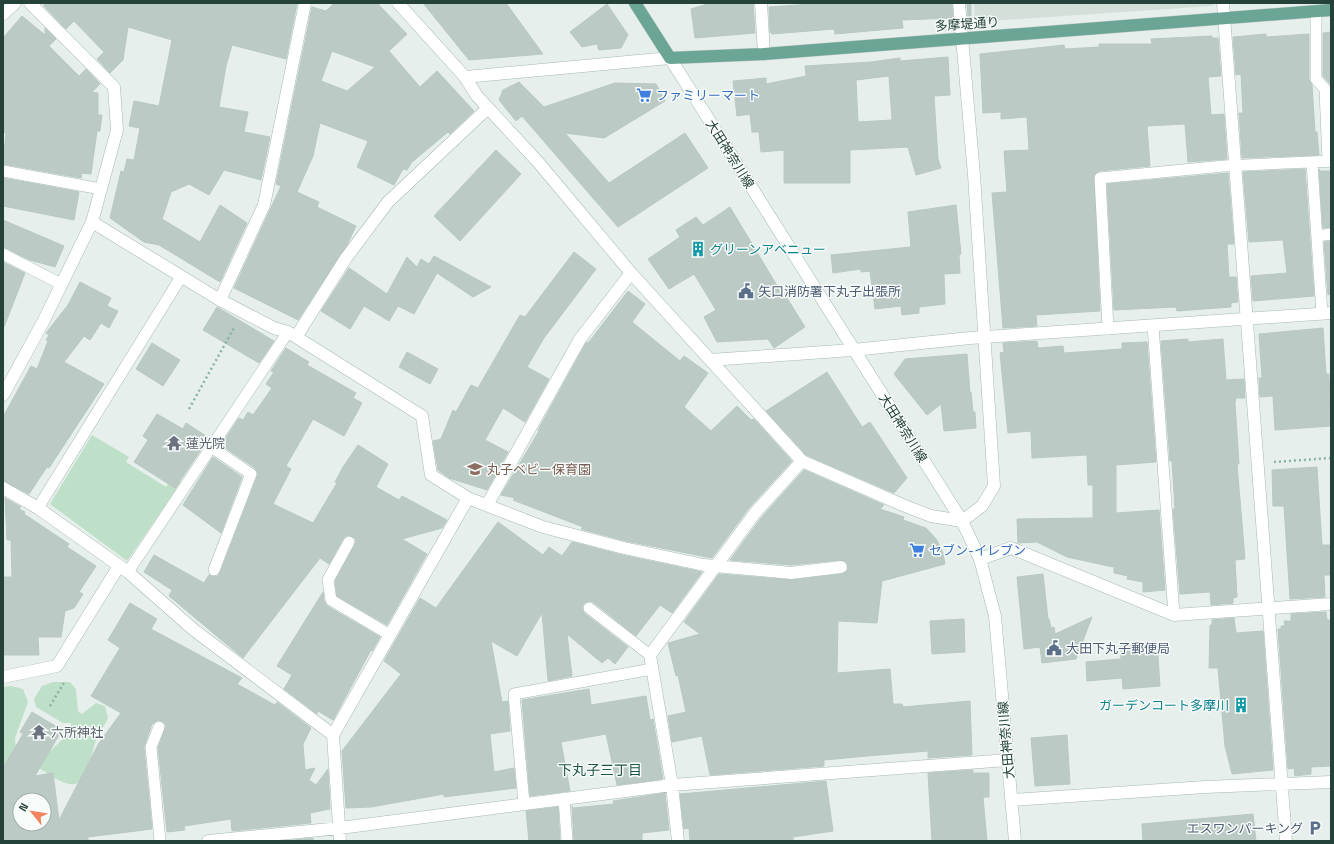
<svg xmlns="http://www.w3.org/2000/svg" width="1334" height="844" font-family="'Space Grotesk','Noto Sans JP',sans-serif">
<style>
.built{fill:#d4dfda}
.green{fill:#bfe0c8}
.building{fill:#bbcac4;stroke:#b8c9c2;fill-rule:evenodd}
.lines{fill:none;stroke-linecap:round;stroke-linejoin:round}
.service-casing{stroke:#a8b8b2;stroke-width:12}
.minor-casing{stroke:#a8b8b2;stroke-width:13}
.tertiary-casing{stroke:#a8b8b2;stroke-width:13}
.secondary-casing{stroke:#a4bbb3;stroke-width:13}
.primary-casing{stroke:#c2cac8;stroke-width:13}
.path{stroke:#86b3a5;stroke-width:2.5;stroke-dasharray:2 3;stroke-linecap:butt}
.service{stroke:#fff;stroke-width:11}
.minor{stroke:#fff;stroke-width:12}
.tertiary{stroke:#fff;stroke-width:12}
.secondary{stroke:#fff;stroke-width:12}
.primary{stroke:#6aa596;stroke-width:12}
.labels{text-anchor:middle;dominant-baseline:central;stroke-width:3;stroke-linejoin:round;paint-order:stroke}
.street-label{font-size:13px;fill:#24423a;stroke:#f7fbf9}
.shop-label{font-size:13px;fill:#366cbe;stroke:#f7fbf9;text-anchor:start}
.culture-label{font-size:13px;fill:#0d838f;stroke:#f7fbf9;text-anchor:start}
.service-label{font-size:13px;fill:#4e5e75;stroke:#f7fbf9;text-anchor:start}
.worship-label{font-size:13px;fill:#5b616d;stroke:#f7fbf9;text-anchor:start}
.education-label{font-size:13px;fill:#785e54;stroke:#f7fbf9;text-anchor:start}
.neighbourhood-label{font-size:14px;fill:#1f5548;stroke:#f7fbf9}
</style>
<rect width="100%" height="100%" fill="#e6efeb"/>
<path class="built" d="M 974,3 L 1214,3 L 1212,6 L 975,22 Z"/>
<path class="green" d="M 92,435 L 129,457 L 126,462 L 166,487 L 173,477 L 181,482 L 127,561 L 50,504 Z
M 53,682 L 70,682 L 76,689 L 78,711 L 82,714 L 96,703 L 105,706 L 108,718 C 104,727 98,734 95,743 C 91,754 88,788 69,784 C 59,782 47,773 39,768 L 39,762 L 68,734 L 71,723 L 63,723 L 36,707 L 34,699 L 42,686 Z
M 11,686 L 23,689 L 28,702 L 15,738 L 17,772 L 3,778 L 3,687 Z"/>
<path class="building" d="M 44,3 L 297,3 L 286,59 L 232,45 L 226,66 L 219,107 L 248,112 L 244,132 L 270,137 L 261,180 L 224,170 L 209,195 L 189,184 L 171,192 L 162,219 L 200,242 L 220,205 L 247,223 L 220,282 L 159,245 L 144,242 L 110,218 L 121,171 L 124,172 L 127,159 L 134,160 L 140,128 L 129,126 L 134,101 L 159,106 L 172,40 L 128,27 L 123,60 L 110,73 L 97,59 L 104,52 L 74,21 L 66,29 L 44,6 Z
M 334,3 L 377,3 L 407,34 L 389,51 L 420,87 L 437,71 L 474,111 L 450,134 L 448,132 L 412,162 L 407,170 L 403,169 L 394,185 L 357,167 L 368,141 L 320,123 L 313,156 L 297,192 L 319,202 L 317,207 L 356,226 L 347,245 L 298,320 L 234,288 L 281,186 L 276,184 L 312,7 L 326,11 ZM 332,51 L 375,67 L 347,91 L 321,81 Z
M 423,3 L 506,3 L 543,54 L 469,60 Z
M 711,3 L 753,3 L 755,33 L 695,38 L 691,9 Z
M 827,3 L 952,3 L 953,18 L 902,20 L 903,28 L 835,34 L 834,29 L 772,34 L 770,32 L 769,7 Z
M 967,3 L 971,3 L 971,17 L 968,17 Z
M 607,4 L 628,35 L 621,48 L 599,50 L 597,44 L 582,47 L 570,32 Z
M 22,16 L 45,35 L 45,28 L 56,39 L 49,46 L 79,76 L 86,69 L 100,84 L 92,92 L 98,93 L 98,115 L 102,115 L 100,131 L 97,131 L 91,174 L 82,173 L 81,178 L 3,164 L 6,133 L 3,132 L 3,38 Z
M 1331,32 L 1331,84 L 1330,84 L 1323,76 L 1323,33 Z
M 1266,34 L 1266,37 L 1309,34 L 1309,79 L 1312,85 L 1315,132 L 1317,132 L 1319,155 L 1242,158 L 1239,113 L 1243,113 L 1241,74 L 1236,75 L 1233,37 Z
M 1212,36 L 1212,38 L 1218,38 L 1221,76 L 1208,77 L 1211,115 L 1224,114 L 1227,159 L 1188,162 L 1185,124 L 1147,126 L 1150,166 L 1099,171 L 1094,175 L 1100,311 L 1036,315 L 1037,326 L 1003,328 L 992,193 L 1007,192 L 1004,151 L 1029,150 L 1027,117 L 1001,119 L 1001,112 L 983,113 L 980,54 L 1064,45 L 1065,49 L 1099,47 L 1099,44 L 1152,44 L 1151,39 Z
M 948,57 L 950,95 L 934,96 L 938,159 L 941,168 L 916,175 L 908,147 L 850,150 L 850,183 L 784,183 L 784,150 L 761,152 L 759,132 L 752,132 L 750,114 L 737,116 L 733,81 L 766,78 L 766,84 L 806,76 L 805,66 L 871,62 L 900,58 L 900,61 ZM 889,76 L 892,120 L 858,122 L 856,80 Z
M 519,82 L 544,107 L 615,83 L 656,84 L 665,101 L 604,138 L 565,133 L 609,183 L 685,133 L 708,168 L 618,227 L 522,116 L 516,121 L 499,100 L 503,90 Z
M 496,150 L 521,174 L 460,241 L 434,216 Z
M 1305,169 L 1314,296 L 1253,301 L 1251,276 L 1287,273 L 1283,240 L 1249,242 L 1243,172 Z
M 1319,169 L 1320,171 L 1331,171 L 1331,227 L 1323,228 Z
M 1228,173 L 1234,244 L 1227,244 L 1229,277 L 1236,277 L 1238,302 L 1231,303 L 1231,307 L 1177,311 L 1176,307 L 1114,310 L 1107,184 Z
M 3,178 L 79,192 L 74,220 L 3,206 Z
M 956,205 L 961,254 L 959,254 L 960,273 L 944,274 L 945,304 L 919,307 L 919,313 L 902,315 L 901,306 L 875,309 L 870,271 L 861,272 L 861,269 L 833,273 L 831,255 L 911,247 L 908,212 Z
M 730,207 L 785,299 L 787,298 L 805,327 L 774,348 L 768,339 L 717,342 L 704,317 L 716,310 L 694,274 L 669,289 L 648,259 L 680,237 L 676,230 L 696,217 L 703,225 Z
M 3,220 L 64,246 L 55,267 L 30,260 L 3,247 Z
M 1331,241 L 1331,294 L 1328,295 L 1324,242 Z
M 574,252 L 596,269 L 544,338 L 527,367 L 549,379 L 525,422 L 503,408 L 485,440 L 508,452 L 487,490 L 449,478 L 438,470 L 433,441 L 441,439 L 453,410 L 456,412 L 471,385 L 478,388 L 520,315 L 525,317 Z
M 434,256 L 491,287 L 473,297 L 437,273 L 414,314 L 398,306 L 389,321 L 364,306 L 350,329 L 321,311 L 349,268 L 387,294 L 407,257 L 417,267 L 421,259 L 429,264 Z
M 3,262 L 25,273 L 4,327 L 3,326 Z
M 80,282 L 111,298 L 107,306 L 118,311 L 109,328 L 101,323 L 90,340 L 84,336 L 64,362 L 104,384 L 49,468 L 47,467 L 29,494 L 4,481 L 3,417 L 31,366 L 37,369 L 48,341 L 46,340 L 49,335 L 46,333 L 68,305 Z
M 628,291 L 645,304 L 632,322 L 680,361 L 684,356 L 708,373 L 684,407 L 711,431 L 737,406 L 751,420 L 754,419 L 792,461 L 749,508 L 712,558 L 626,541 L 581,529 L 583,527 L 513,500 L 515,498 L 501,495 L 539,431 L 538,430 L 586,343 L 589,342 Z
M 217,307 L 274,341 L 259,363 L 203,330 Z
M 1323,328 L 1326,374 L 1329,374 L 1331,426 L 1275,430 L 1273,396 L 1260,397 L 1259,378 L 1262,378 L 1259,334 Z
M 1188,339 L 1188,342 L 1223,339 L 1226,380 L 1244,379 L 1245,398 L 1236,398 L 1235,403 L 1239,464 L 1237,464 L 1245,559 L 1235,560 L 1237,597 L 1233,598 L 1233,603 L 1211,605 L 1210,592 L 1180,594 L 1173,509 L 1175,509 L 1172,461 L 1170,461 L 1161,341 Z
M 1037,341 L 1038,348 L 1063,346 L 1064,353 L 1122,349 L 1122,343 L 1147,342 L 1156,462 L 1116,465 L 1116,513 L 1159,510 L 1165,590 L 1143,592 L 1143,582 L 1127,579 L 1128,576 L 1114,573 L 1114,565 L 1113,567 L 1067,557 L 1037,542 L 1018,543 L 1017,519 L 1093,518 L 1093,485 L 1088,485 L 1087,455 L 1032,458 L 1031,431 L 1008,433 L 1000,353 L 1004,352 L 1003,343 Z
M 152,343 L 180,360 L 163,386 L 136,369 Z
M 286,348 L 309,362 L 307,365 L 356,393 L 353,398 L 362,403 L 344,436 L 313,419 L 286,466 L 291,469 L 273,504 L 313,523 L 337,483 L 335,482 L 343,467 L 358,445 L 388,464 L 376,487 L 399,500 L 402,496 L 447,520 L 442,528 L 402,539 L 427,554 L 387,625 L 337,596 L 335,581 L 356,542 L 355,538 L 348,535 L 343,539 L 329,564 L 320,558 L 243,658 L 169,596 L 172,590 L 144,572 L 154,555 L 204,583 L 209,575 L 217,577 L 220,573 L 258,474 L 255,468 L 221,445 L 239,418 L 243,420 L 248,412 L 253,415 L 272,388 L 266,384 L 274,372 L 271,371 Z
M 407,352 L 438,369 L 430,384 L 399,367 Z
M 967,354 L 970,393 L 971,392 L 973,412 L 975,412 L 976,428 L 944,431 L 941,404 L 927,415 L 894,374 L 905,359 Z
M 827,372 L 862,427 L 870,422 L 907,478 L 894,493 L 806,455 L 766,411 Z
M 157,414 L 183,429 L 186,423 L 209,438 L 175,488 L 134,462 L 148,440 L 143,436 Z
M 213,457 L 242,477 L 221,533 L 183,505 Z
M 1317,467 L 1322,545 L 1331,545 L 1331,575 L 1324,575 L 1325,597 L 1290,599 L 1284,506 L 1273,506 L 1272,470 Z
M 804,470 L 884,505 L 880,509 L 904,517 L 903,520 L 926,528 L 937,540 L 943,553 L 945,564 L 882,581 L 877,623 L 838,621 L 837,673 L 890,669 L 893,704 L 902,704 L 903,707 L 970,701 L 972,755 L 928,758 L 928,751 L 867,756 L 824,760 L 824,766 L 710,775 L 702,736 L 672,742 L 668,716 L 686,712 L 678,675 L 676,676 L 668,643 L 700,634 L 684,622 L 719,574 L 792,580 L 842,574 L 848,570 L 847,563 L 840,560 L 791,565 L 730,560 L 761,518 Z
M 5,498 L 21,507 L 19,509 L 25,512 L 24,514 L 69,544 L 67,547 L 96,566 L 79,592 L 83,594 L 74,608 L 65,611 L 61,637 L 38,637 L 39,655 L 3,655 L 3,577 L 12,577 L 11,540 L 7,540 Z
M 498,522 L 543,555 L 549,547 L 562,556 L 572,542 L 622,555 L 702,572 L 672,613 L 660,605 L 636,636 L 593,602 L 590,601 L 584,603 L 582,607 L 584,613 L 628,647 L 615,664 L 608,658 L 602,663 L 567,634 L 572,676 L 548,681 L 542,613 L 517,656 L 491,641 L 502,702 L 508,701 L 510,731 L 490,734 L 494,772 L 514,768 L 516,788 L 444,797 L 444,794 L 371,807 L 346,808 L 342,751 L 401,674 L 384,661 L 420,598 L 436,608 Z
M 1043,574 L 1048,619 L 1049,619 L 1051,628 L 1054,627 L 1055,634 L 1092,617 L 1076,659 L 1042,663 L 1040,647 L 1024,649 L 1017,577 Z
M 323,592 L 324,601 L 327,606 L 380,637 L 372,651 L 371,650 L 333,720 L 318,711 L 317,714 L 284,689 L 292,675 L 277,666 Z
M 130,603 L 157,619 L 151,629 L 242,678 L 237,684 L 275,705 L 277,702 L 311,728 L 303,744 L 305,770 L 315,768 L 309,780 L 316,785 L 328,769 L 330,809 L 310,813 L 311,823 L 232,831 L 231,819 L 184,826 L 185,830 L 167,832 L 158,748 L 166,726 L 164,722 L 158,720 L 152,724 L 144,747 L 152,829 L 88,837 L 88,841 L 3,841 L 3,768 L 23,734 L 20,732 L 32,712 L 62,730 L 35,776 L 53,773 L 59,820 L 99,743 L 121,713 L 91,696 L 120,648 L 108,640 ZM 20,800 L 44,800 L 44,824 L 20,824 Z
M 1326,612 L 1327,620 L 1331,620 L 1331,766 L 1311,767 L 1311,774 L 1295,776 L 1294,768 L 1288,769 L 1278,629 L 1281,629 L 1281,626 L 1285,626 L 1284,621 L 1291,621 L 1291,614 Z
M 1234,618 L 1236,633 L 1263,631 L 1273,770 L 1232,774 L 1225,746 L 1218,668 L 1209,668 L 1210,625 L 1212,625 L 1212,620 Z
M 964,619 L 965,652 L 932,654 L 930,621 Z
M 1157,642 L 1160,686 L 1123,689 L 1122,678 L 1087,681 L 1086,662 L 1121,659 L 1120,645 Z
M 589,689 L 591,705 L 646,696 L 650,720 L 653,719 L 663,779 L 617,785 L 606,734 L 561,742 L 570,791 L 530,796 L 522,700 Z
M 1067,735 L 1070,784 L 1035,786 L 1031,738 Z
M 973,770 L 973,773 L 989,773 L 989,797 L 983,797 L 987,841 L 932,841 L 928,773 Z
M 826,781 L 833,831 L 793,837 L 793,841 L 690,841 L 689,828 L 684,829 L 680,794 Z
M 665,793 L 669,830 L 642,833 L 642,841 L 574,841 L 572,806 L 573,808 L 614,804 L 613,801 Z
M 558,807 L 560,841 L 529,841 L 526,811 Z
M 1253,814 L 1256,841 L 1143,841 L 1142,824 Z
M 313,838 L 313,841 L 285,841 Z"/>
<g class="lines">
<g class="service-casing">
<path id="service" d="M 1316,11 L 1316,79 L 1325,89 L 1328,162
M 1312,163 L 1322,314
M 3,171 L 101,189
M 1317,236 L 1331,234
M 3,254 L 61,284
M 1153,326 L 1174,615
M 1108,329 L 1100,178 L 1224,166 L 1331,161
M 211,447 L 251,474 L 214,570
M 38,508 L 181,277
M 349,542 L 328,580 L 331,600 L 390,635
M 128,572 L 288,332
M 589,608 L 650,655
M 159,727 L 151,747 L 160,841
M 564,798 L 567,841
M 524,803 L 514,694 L 652,669"/>
</g>
<g class="minor-casing">
<path id="minor" d="M 398,3 L 465,77 L 477,96 L 538,162 L 631,273 L 802,461 L 905,506 L 931,516 L 962,521 L 982,506 L 994,486 L 974,175 L 959,3
M 761,3 L 764,54
M 1223,3 L 1286,841
M 3,14 L 15,3
M 92,222 L 220,300 L 274,328 L 288,332 L 422,416 L 431,475 L 468,498 L 543,527 L 624,548 L 704,565 L 791,573 L 841,567
M 220,300 L 264,205 L 305,3
M 296,337 L 346,258 L 388,202 L 488,108
M 710,360 L 853,350 L 970,338 L 1331,313
M 3,395 L 43,322 L 92,222 L 117,130 L 114,87 L 30,3
M 3,488 L 38,508 L 128,572 L 194,630 L 333,735
M 487,505 L 580,339 L 631,273
M 980,559 L 1011,548 L 1174,615 L 1331,604
M 3,677 L 57,666 L 119,566
M 1012,800 L 1205,787 L 1331,782
M 208,841 L 340,828 L 672,785 L 1008,760
M 340,841 L 333,735 L 468,498
M 678,841 L 672,785 L 650,655 L 755,513 L 802,461"/>
</g>
<g class="tertiary-casing">
<path id="tertiary" d="M 465,77 L 670,58"/>
</g>
<g class="secondary-casing">
<path id="secondary" d="M 670,58 L 962,521 L 980,559 L 995,616 L 1015,841"/>
</g>
<g class="primary-casing">
<path id="primary" d="M 635,3 L 670,58 L 764,54 L 1331,10"/>
</g>
<path class="path" d="M 189,409 L 235,326
M 1274,462 L 1331,458
M 50,706 L 65,681"/>
<use href="#service" class="service"/>
<use href="#minor" class="minor"/>
<use href="#tertiary" class="tertiary"/>
<use href="#secondary" class="secondary"/>
<use href="#primary" class="primary"/>
</g>
<defs>
<g id="supermarket-bare" transform="scale(1.2)"><path d="M-6-5.5h2.5l.6 2H6L4.5 2H-2.5L-4.4-4H-6ZM-1.5 3.2a1.3 1.3 0 1 0 .1 0ZM3 3.2a1.3 1.3 0 1 0 .1 0Z" fill="#3f7fe0" stroke="#f7fbf9" stroke-width="2.5" paint-order="stroke"/></g>
<g id="building-bare" transform="scale(1.2)"><path d="M-4-6H4V6H1V3H-1V6H-4ZM-2.5-4.3h1.7v1.8h-1.7ZM.8-4.3h1.7v1.8H.8ZM-2.5-1h1.7V.8h-1.7ZM.8-1h1.7V.8H.8Z" fill="#0f9aa8" stroke="#f7fbf9" stroke-width="2.5" paint-order="stroke"/></g>
<g id="civic-bare" transform="scale(1.2)"><path d="M-.6-6.5H3V-4.5H.6V-3L4-1V1h2V6H-6V1h2V-1L-.6-3ZM-1.2 2.5V6h2.4V2.5Z" fill="#5c6f8a" stroke="#f7fbf9" stroke-width="2.5" paint-order="stroke"/></g>
<g id="temple-bare" transform="scale(1.2)"><path d="M0-6L5-2H3V0L6.5 2.5H4V6H1.5V3h-3V6H-4V2.5H-6.5L-3 0V-2H-5Z" fill="#6b7280" stroke="#f7fbf9" stroke-width="2.5" paint-order="stroke"/></g>
<g id="school-bare" transform="scale(1.2)"><path d="M0-5L7-2L0 1L-7-2ZM-4 1L0 2.5L4 1V4Q0 6-4 4Z" fill="#8d6e63" stroke="#f7fbf9" stroke-width="2.5" paint-order="stroke"/></g>
<g id="parking-bare" transform="scale(1.2)"><path d="M-3.5-5.5H1a3.5 3.5 0 0 1 0 7H-1V5.5H-3.5ZM-1-3.4V-.6H.8a1.4 1.4 0 0 0 0-2.8Z" fill="#5c6f8a" stroke="#f7fbf9" stroke-width="2.5" paint-order="stroke"/></g>
</defs>
<g fill-rule="evenodd">
<use href="#supermarket-bare" x="644" y="95"/>
<use href="#building-bare" x="698" y="249"/>
<use href="#civic-bare" x="746" y="291"/>
<use href="#temple-bare" x="174" y="443"/>
<use href="#school-bare" x="475" y="469"/>
<use href="#supermarket-bare" x="917" y="550"/>
<use href="#civic-bare" x="1054" y="648"/>
<use href="#building-bare" x="1241" y="705"/>
<use href="#temple-bare" x="39" y="732"/>
<use href="#parking-bare" x="1315" y="828"/>
</g>
<g class="labels">
<g class="street-label">
<text transform="translate(967 24) rotate(-4)">多摩堤通り</text>
<text transform="translate(730 154) rotate(58)">大田神奈川線</text>
<text transform="translate(903 428) rotate(58)">大田神奈川線</text>
<text transform="translate(1006 740) rotate(-95)">大田神奈川線</text>
</g>
<g class="shop-label">
<text x="656" y="95">ファミリーマート</text>
<text x="929" y="550">セブン-イレブン</text>
</g>
<g class="culture-label">
<text x="710" y="249">グリーンアベニュー</text>
<text x="1229" y="705" text-anchor="end">ガーデンコート多摩川</text>
</g>
<g class="service-label">
<text x="758" y="291">矢口消防署下丸子出張所</text>
<text x="1066" y="648">大田下丸子郵便局</text>
<text x="1303" y="828" text-anchor="end">エスワンパーキング</text>
</g>
<g class="worship-label">
<text x="186" y="443">蓮光院</text>
<text x="51" y="732">六所神社</text>
</g>
<g class="education-label">
<text x="487" y="469">丸子ベビー保育園</text>
</g>
<g class="neighbourhood-label">
<text x="600" y="770">下丸子三丁目</text>
</g>
</g>
<rect width="1334" height="844" fill="none" stroke="#24423a" stroke-width="8"/>
<g transform="translate(32 812) rotate(300)"><circle r="19" fill="#f7fbf9" stroke="#a3b1ad"/>
<path d="M0-3L7 15L0 10L-7 15Z" fill="#f4845f"/>
<text y="-6" font-size="11" font-weight="bold" text-anchor="middle" fill="#24423a">N</text>
</g>
</svg>
